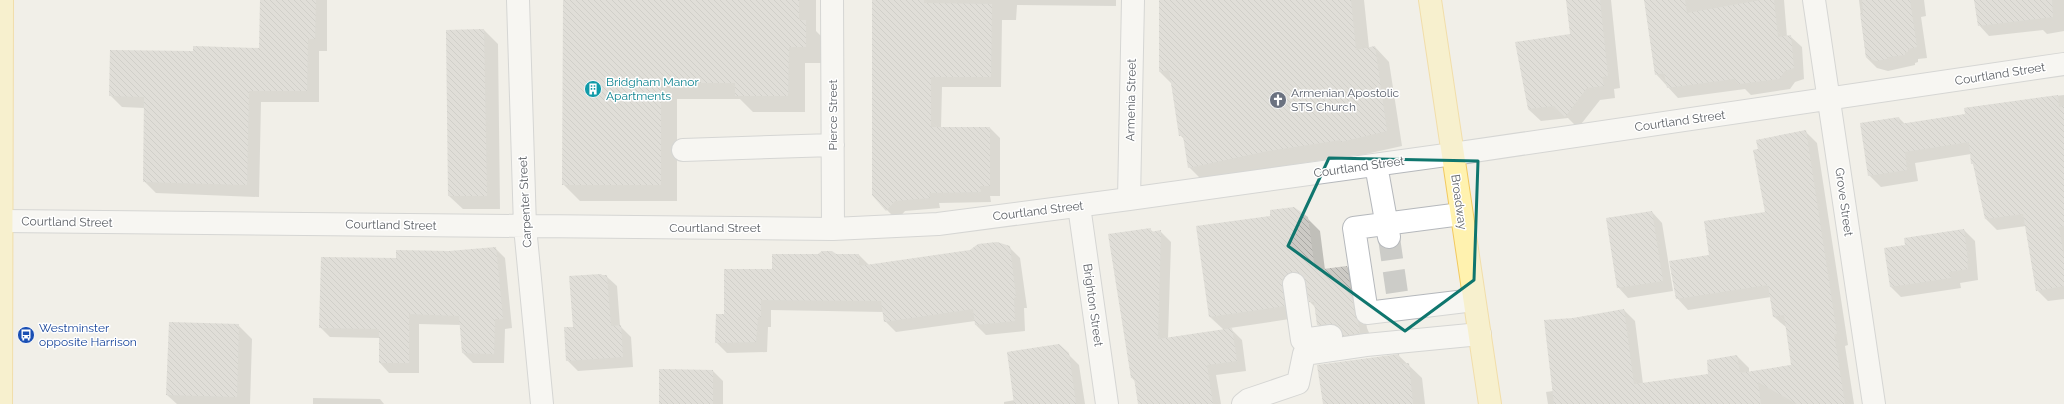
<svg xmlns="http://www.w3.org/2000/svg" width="2064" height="404" font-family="Raleway,sans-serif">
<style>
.shadow{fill:#0003}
.building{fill:url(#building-back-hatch)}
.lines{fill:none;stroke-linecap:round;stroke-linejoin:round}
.minor-tunnel{stroke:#ccccc8;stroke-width:22;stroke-dasharray:22 11;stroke-linecap:butt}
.minor-casing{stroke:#b5b8bc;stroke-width:24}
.major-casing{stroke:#f2c960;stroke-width:24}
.minor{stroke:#fff;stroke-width:22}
.major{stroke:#fff2af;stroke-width:22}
.marked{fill:none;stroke:#0f766e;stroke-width:3;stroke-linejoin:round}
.labels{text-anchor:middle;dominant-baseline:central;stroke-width:3;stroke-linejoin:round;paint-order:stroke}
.street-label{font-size:12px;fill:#5f6368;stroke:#fff}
.culture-label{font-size:12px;fill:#0d838f;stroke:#fff;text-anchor:start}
.worship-label{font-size:12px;fill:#5b616d;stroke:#fff;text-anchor:start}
.transit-label{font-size:12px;fill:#164399;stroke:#fff;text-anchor:start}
</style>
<defs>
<pattern id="building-back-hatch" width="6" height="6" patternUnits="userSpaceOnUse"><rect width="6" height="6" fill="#cccac5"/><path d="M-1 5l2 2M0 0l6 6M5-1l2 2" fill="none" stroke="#a9a8a4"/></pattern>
</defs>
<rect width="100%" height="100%" fill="#f1efe8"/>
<path class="shadow" d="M 261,0 L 327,0 L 327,51 L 319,51 L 319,102 L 261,102 L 259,197 L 156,193 L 144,181 L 145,108 L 122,107 L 110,95 L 194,52 L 260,49 Z
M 564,0 L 816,0 L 816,31 L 823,38 L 823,63 L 805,63 L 805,112 L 753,112 L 740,99 L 677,99 L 677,201 L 580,201 L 563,184 Z
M 873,0 L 1116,0 L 1116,6 L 1017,5 L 1016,20 L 1002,20 L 1001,87 L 942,87 L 941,128 L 990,128 L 1000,138 L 1000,196 L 990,196 L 991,202 L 939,203 L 940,208 L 905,211 L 897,220 L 887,210 Z
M 1160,0 L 1364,0 L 1369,48 L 1375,47 L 1389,62 L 1402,146 L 1357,156 L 1356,155 L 1284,166 L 1204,182 L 1189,167 L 1185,140 L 1180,135 L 1172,84 L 1160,72 Z
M 1567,0 L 1611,0 L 1620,88 L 1614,89 L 1615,98 L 1600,100 L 1578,128 L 1568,118 L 1541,121 L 1528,109 L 1571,35 Z
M 1645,0 L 1784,0 L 1787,37 L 1791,37 L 1802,47 L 1804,79 L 1795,82 L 1790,89 L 1751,95 L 1745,89 L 1678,98 L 1656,74 Z
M 1859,0 L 1924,0 L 1926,16 L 1921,17 L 1927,58 L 1918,59 L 1918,62 L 1915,63 L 1915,65 L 1888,71 L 1877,68 L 1866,57 Z
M 1975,0 L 2064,0 L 2064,31 L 2047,34 L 2043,30 L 1989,36 L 1979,25 Z
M 484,30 L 498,44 L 500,209 L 463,209 L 449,196 Z
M 2064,95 L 2064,299 L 2048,301 L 2037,290 L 2026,226 L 1997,230 L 1986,219 L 1971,154 L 1915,163 L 1918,181 L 1881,187 L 1869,175 L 1899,118 L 1905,124 L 1966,115 L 1965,108 Z
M 1806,132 L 1817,143 L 1848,345 L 1845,346 L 1854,404 L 1548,404 L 1546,392 L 1553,391 L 1573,319 L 1624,310 L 1635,321 L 1643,384 L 1709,375 L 1737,356 L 1749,368 L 1749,373 L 1792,365 L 1787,328 L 1774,317 L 1771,297 L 1688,310 L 1677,298 L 1710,256 L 1766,213 Z
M 1652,212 L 1662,223 L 1673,291 L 1628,298 L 1618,287 Z
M 1307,218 L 1320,231 L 1325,270 L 1347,267 L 1359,279 L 1367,328 L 1370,335 L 1357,348 L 1345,336 L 1331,337 L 1318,325 L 1315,307 L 1310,302 L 1305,284 L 1299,286 L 1296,318 L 1230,328 L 1242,340 L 1246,371 L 1216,375 L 1221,404 L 1139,404 L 1135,381 L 1132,378 L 1150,229 L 1154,233 L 1161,232 L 1171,242 L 1168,338 L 1224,330 L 1210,317 Z
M 1964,230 L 1975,241 L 1978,280 L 1960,283 L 1961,288 L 1901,297 L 1890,286 Z
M 1009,247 L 1020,258 L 1027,308 L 1024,308 L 1025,331 L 986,335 L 976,325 L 975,321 L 896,332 L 885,321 L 884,312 L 771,310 L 771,327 L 768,327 L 767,352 L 727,353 L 716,342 L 725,315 L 773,270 L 835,255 L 859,255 L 870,266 Z
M 495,248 L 505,258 L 512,328 L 505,329 L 504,363 L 473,363 L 463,353 L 461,325 L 419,324 L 419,373 L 389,373 L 380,363 L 380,338 L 330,337 L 320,327 L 397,259 Z
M 606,276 L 617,286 L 620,326 L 631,337 L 633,367 L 578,371 L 567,360 L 574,328 Z
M 238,325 L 252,339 L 250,404 L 177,404 L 167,395 Z
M 1068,354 L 1079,365 L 1085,404 L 1004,404 L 1004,402 L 1015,400 Z
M 1398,355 L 1422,378 L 1425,404 L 1324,404 Z
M 713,371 L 723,381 L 723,404 L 660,404 Z
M 313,398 L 380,399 L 384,404 L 313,404 Z"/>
<path class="building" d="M 260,0 L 316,0 L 315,39 L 308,39 L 307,91 L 249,91 L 247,185 L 143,182 L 144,97 L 109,96 L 110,50 L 193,51 L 193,46 L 259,48 Z
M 563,0 L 799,0 L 799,20 L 806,20 L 806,47 L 789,47 L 788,96 L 735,96 L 735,83 L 661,83 L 661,185 L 562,185 Z
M 872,0 L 924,0 L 924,3 L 992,4 L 991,77 L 931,77 L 931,127 L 990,127 L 990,186 L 980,186 L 981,192 L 929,193 L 930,198 L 895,201 L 886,211 L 872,195 Z
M 1159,0 L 1351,0 L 1356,50 L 1375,46 L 1387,131 L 1341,142 L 1341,140 L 1268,151 L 1188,168 L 1183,136 L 1179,136 L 1169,70 L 1159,72 Z
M 1566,0 L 1600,0 L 1608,76 L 1602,77 L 1604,86 L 1587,88 L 1565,117 L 1554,106 L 1528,109 L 1515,42 L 1570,34 Z
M 1644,0 L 1685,0 L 1687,13 L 1761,0 L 1774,0 L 1778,37 L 1791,35 L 1794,68 L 1785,71 L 1779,79 L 1739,84 L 1734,79 L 1667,88 L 1664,73 L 1655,75 Z
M 1862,0 L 1910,0 L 1917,47 L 1908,49 L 1908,52 L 1905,52 L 1905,55 L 1888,57 L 1887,59 L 1876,61 L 1866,57 L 1860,13 L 1863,13 Z
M 1974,0 L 2052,0 L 2053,17 L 1978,26 Z
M 484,29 L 487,196 L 448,196 L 446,30 Z
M 2058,95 L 2059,107 L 2064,106 L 2064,226 L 2059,227 L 2064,257 L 2064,286 L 2036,291 L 2023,214 L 1985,219 L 1973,164 L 1971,164 L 1969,142 L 1905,152 L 1907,170 L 1868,176 L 1860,123 L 1899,117 L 1900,124 L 1965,114 L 1964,108 Z
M 1806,130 L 1837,334 L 1834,334 L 1845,404 L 1797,404 L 1758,382 L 1761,404 L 1554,404 L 1544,320 L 1573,318 L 1624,309 L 1634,384 L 1708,374 L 1707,360 L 1737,355 L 1740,373 L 1791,365 L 1784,315 L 1773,317 L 1768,285 L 1676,299 L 1669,261 L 1709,255 L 1704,221 L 1765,212 L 1753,150 L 1758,149 L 1756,140 Z
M 1294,207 L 1308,217 L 1315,270 L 1347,266 L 1355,315 L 1358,321 L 1360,333 L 1343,336 L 1341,329 L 1335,324 L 1317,325 L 1314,302 L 1309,302 L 1304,277 L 1299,273 L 1293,272 L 1287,274 L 1282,280 L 1285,306 L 1209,317 L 1196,226 L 1270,216 L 1270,210 Z
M 1652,211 L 1663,281 L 1617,288 L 1606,218 Z
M 1151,228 L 1151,232 L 1161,230 L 1158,339 L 1232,328 L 1237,361 L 1207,365 L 1213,404 L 1138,404 L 1134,378 L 1131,378 L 1108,234 Z
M 1964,229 L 1968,261 L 1967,261 L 1968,269 L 1949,272 L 1951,278 L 1890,287 L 1884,248 L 1905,245 L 1904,238 Z
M 997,242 L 1010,246 L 1016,297 L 1014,298 L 1015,321 L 975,325 L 973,309 L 884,322 L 881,301 L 761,300 L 761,317 L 758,317 L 756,342 L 715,343 L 716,314 L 724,314 L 724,269 L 772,269 L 772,254 L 818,254 L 822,251 L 832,251 L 836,254 L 859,254 L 859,266 L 970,250 L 978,244 Z
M 496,247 L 503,319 L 495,319 L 494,354 L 462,353 L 459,316 L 409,314 L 409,363 L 379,363 L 379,329 L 319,328 L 321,257 L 396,258 L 396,250 L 449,251 Z
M 601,274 L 602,275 L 607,275 L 611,326 L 621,325 L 623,357 L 566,361 L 564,327 L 573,327 L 569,276 Z
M 169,322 L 239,324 L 237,397 L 166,395 Z
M 1059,344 L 1069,353 L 1076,404 L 1014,404 L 1007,352 Z
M 1399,354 L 1400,364 L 1409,363 L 1413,404 L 1323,404 L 1317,365 Z
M 659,369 L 713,370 L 713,404 L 659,404 Z"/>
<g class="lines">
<path class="minor-tunnel" d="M 1389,238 L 1397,293"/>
<g class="minor-casing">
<path id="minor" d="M 518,0 L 525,227 L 542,404
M 832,0 L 833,229
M 1814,0 L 1874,404
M 683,150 L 833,145
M 1376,165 L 1389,237
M 1129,199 L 1133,0
M 1079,206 L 1107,404
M 1461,214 L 1354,228 L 1367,313 L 1474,300
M 3,221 L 833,229 L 938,224 L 1129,199 L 1453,154 L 2064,64
M 1294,284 L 1302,340 L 1331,336
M 1243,404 L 1248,400 L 1298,383 L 1304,354 L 1366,345 L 1480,334"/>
</g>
<g class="major-casing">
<path id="major" d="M 1430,0 L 1490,404
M 1,404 L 2,0"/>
</g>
<use href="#minor" class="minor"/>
<use href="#major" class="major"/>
</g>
<path d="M0 0H2064V404H0ZM 1329,158 L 1478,161 L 1474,280 L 1405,331 L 1288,246 Z" fill="#f1efe8" fill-opacity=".55" fill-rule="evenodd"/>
<path class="marked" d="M 1329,158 L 1478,161 L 1474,280 L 1405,331 L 1288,246 Z"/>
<defs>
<g id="building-disc" transform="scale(0.9)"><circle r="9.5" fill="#0f9aa8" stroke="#fff"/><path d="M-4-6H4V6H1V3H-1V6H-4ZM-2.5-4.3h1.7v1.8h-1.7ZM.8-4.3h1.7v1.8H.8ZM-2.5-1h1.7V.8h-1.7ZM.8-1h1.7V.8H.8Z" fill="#fff"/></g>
<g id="church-disc" transform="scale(0.9)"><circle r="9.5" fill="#6b7280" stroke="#fff"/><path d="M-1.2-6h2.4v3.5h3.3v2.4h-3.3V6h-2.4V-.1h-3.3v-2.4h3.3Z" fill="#fff"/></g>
<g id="bus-disc" transform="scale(0.9)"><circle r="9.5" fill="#1a4fb4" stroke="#fff"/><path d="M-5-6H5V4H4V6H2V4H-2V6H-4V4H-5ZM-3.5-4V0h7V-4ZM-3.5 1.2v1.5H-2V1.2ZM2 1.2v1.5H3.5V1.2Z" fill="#fff"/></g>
</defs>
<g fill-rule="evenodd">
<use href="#building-disc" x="593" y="89"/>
<use href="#church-disc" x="1278" y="100"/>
<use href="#bus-disc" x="26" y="335"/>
</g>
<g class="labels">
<g class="street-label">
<text transform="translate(2000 74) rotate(-9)">Courtland Street</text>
<text transform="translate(1131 100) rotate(-89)">Armenia Street</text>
<text transform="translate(833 115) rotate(-90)">Pierce Street</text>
<text transform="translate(1680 121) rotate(-8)">Courtland Street</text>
<text transform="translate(1359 167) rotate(-8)">Courtland Street</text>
<text transform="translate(525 202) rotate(-93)">Carpenter Street</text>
<text transform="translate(1459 202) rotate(82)">Broadway</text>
<text transform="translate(1844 202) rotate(82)">Grove Street</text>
<text transform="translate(1038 211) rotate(-7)">Courtland Street</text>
<text transform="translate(67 222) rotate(1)">Courtland Street</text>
<text transform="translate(391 225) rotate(1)">Courtland Street</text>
<text x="715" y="228">Courtland Street</text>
<text transform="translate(1093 305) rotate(82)">Brighton Street</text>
</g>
<g class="culture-label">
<text x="606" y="82">Bridgham Manor<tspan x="606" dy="14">Apartments</tspan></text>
</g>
<g class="worship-label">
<text x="1291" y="93">Armenian Apostolic<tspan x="1291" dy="14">STS Church</tspan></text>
</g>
<g class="transit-label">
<text x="39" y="328">Westminster<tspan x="39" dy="14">opposite Harrison</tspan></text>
</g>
</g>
</svg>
